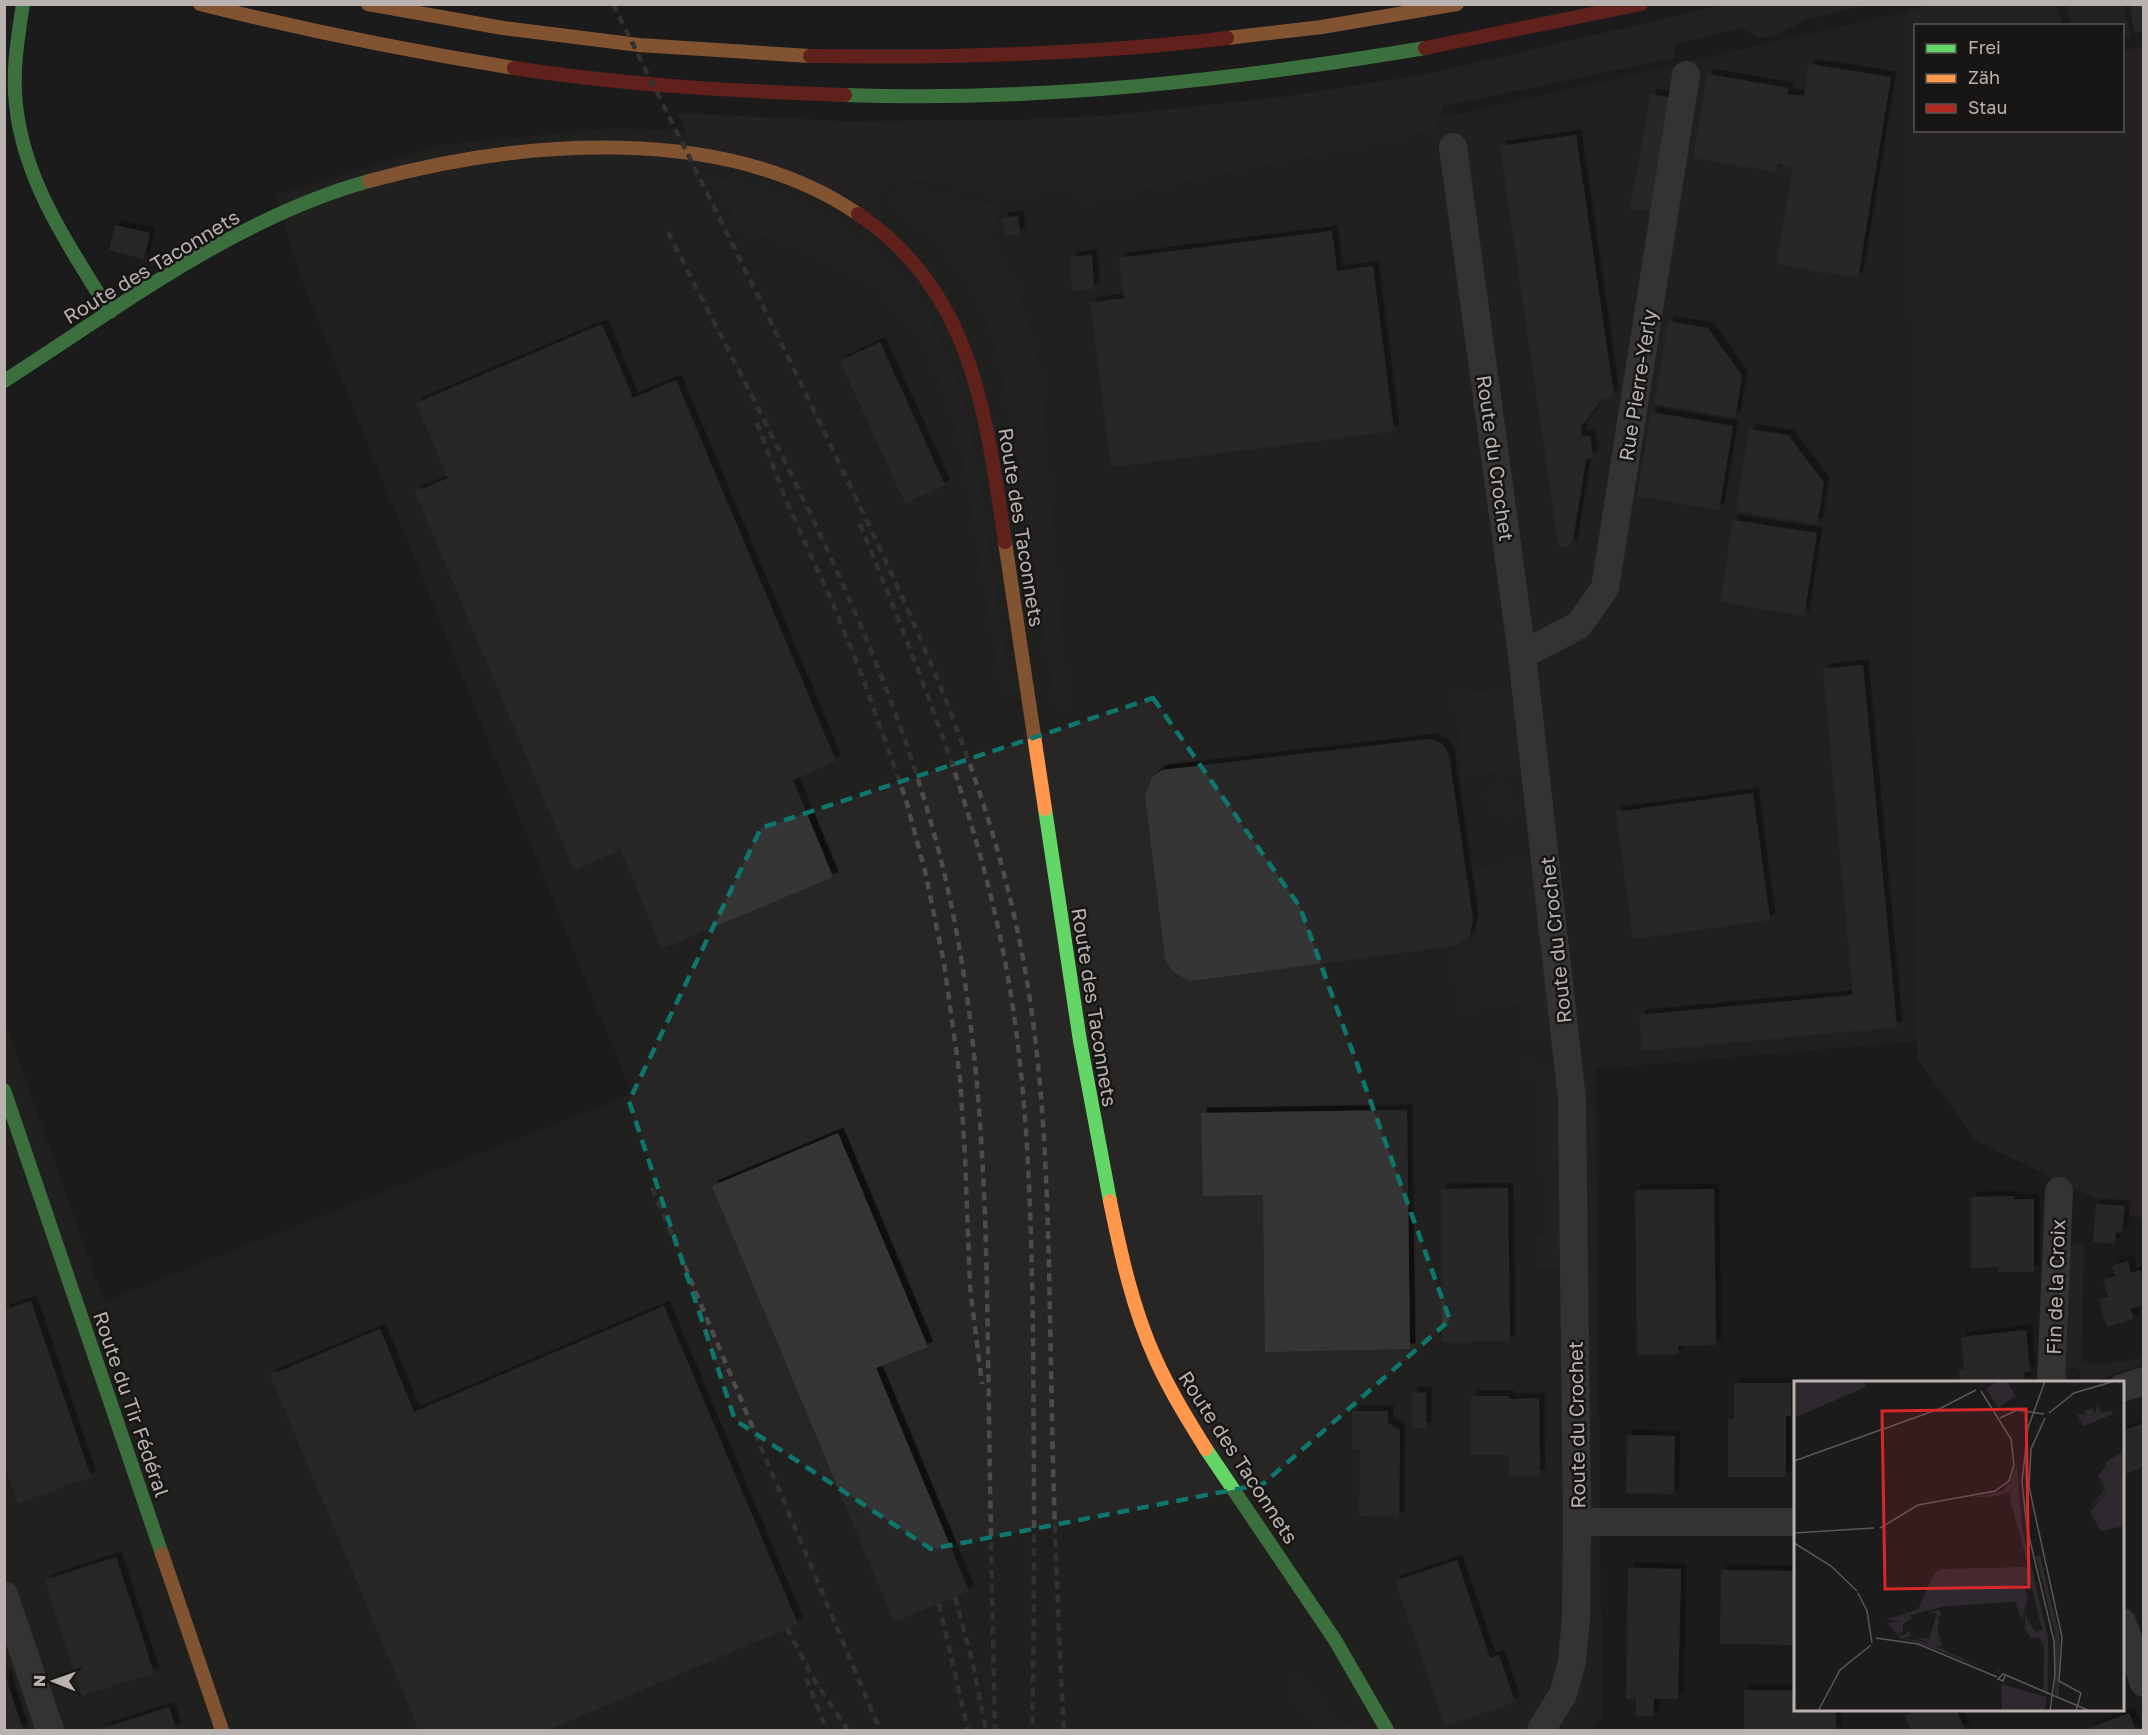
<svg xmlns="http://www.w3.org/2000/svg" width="2148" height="1735" font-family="'Golos Text',sans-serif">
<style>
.built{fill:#272625}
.green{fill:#2e282f}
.building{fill:#363635;filter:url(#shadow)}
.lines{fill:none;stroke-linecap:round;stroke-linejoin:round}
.street{stroke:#535150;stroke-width:28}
.fast{stroke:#63d668;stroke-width:14}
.slow{stroke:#ff974d;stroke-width:14}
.jam{stroke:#b3261e;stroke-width:14}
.rail{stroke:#4e4c4b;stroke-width:4.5;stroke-dasharray:8 6;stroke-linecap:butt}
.marked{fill:none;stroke:#0f766e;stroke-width:4.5;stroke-dasharray:12 8;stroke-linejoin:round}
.labels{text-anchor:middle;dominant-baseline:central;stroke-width:5;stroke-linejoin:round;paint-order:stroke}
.street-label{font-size:20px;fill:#bab2ae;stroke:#171615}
.inset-road{fill:none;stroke:#5b5756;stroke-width:1.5}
.view{fill:#d62828;fill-opacity:0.15;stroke:#d62828;stroke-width:3}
.inset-edge{fill:none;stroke:#bab2ae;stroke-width:3}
</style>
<defs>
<filter id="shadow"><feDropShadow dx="5.5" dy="-5.5" stdDeviation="0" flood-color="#0009"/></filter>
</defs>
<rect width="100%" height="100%" fill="#1b1b1b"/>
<path class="built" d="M 1909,11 L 1918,1041 L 1596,1069 L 1602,1717 L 1591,1730 L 30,1730 L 4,1656 L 4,1024 L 6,1024 L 104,1302 L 632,1094 L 299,274 L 276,195 L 441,145 L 615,128 L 1117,152 L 1460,114 Z"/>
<path class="green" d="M 1932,4 L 2056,5 L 2063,25 L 1916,26 L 1916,130 L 2122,130 L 2123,51 L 2143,46 L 2143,1221 L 1976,1141 L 1917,1058 L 1909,11 Z
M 1722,5 L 1867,5 L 1806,20 L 1778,34 L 1760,38 L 1741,28 L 1676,44 L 1674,58 L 1444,106 L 1433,130 L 1080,203 L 1077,190 L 1005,194 L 972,191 L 950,183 L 882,177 L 879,199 L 874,206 L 690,142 L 678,113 L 841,121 L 1014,120 L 1115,115 L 1282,97 L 1428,74 Z
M 2066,5 L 2124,5 L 2131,36 L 2123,38 L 2122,26 L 2073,25 Z
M 713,177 L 759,187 L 819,212 L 862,243 L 899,277 L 933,323 L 956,377 L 970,423 L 1011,693 L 1005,693 L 1001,688 L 962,456 L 949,404 L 925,343 L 912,324 L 875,284 L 803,247 L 740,230 Z
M 897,190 L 946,193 L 966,205 L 994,204 L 1000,210 L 989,237 L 1017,285 L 1040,365 L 1066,687 L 1065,710 L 1056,704 L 1000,363 L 981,304 L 954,259 L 893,199 Z
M 1496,690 L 1507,694 L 1513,703 L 1521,769 L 1464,776 L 1454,695 Z
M 1498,783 C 1509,791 1520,805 1508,817 C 1492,817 1485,803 1488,788 L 1491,784 Z
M 1533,860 L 1551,1018 C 1545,1028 1535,1040 1522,1033 L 1522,1027 L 1527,1026 L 1525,1003 L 1458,1011 L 1453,954 C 1492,946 1475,898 1471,869 Z
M 1528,1063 C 1547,1062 1555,1075 1559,1092 L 1561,1268 L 1536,1268 L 1536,1236 L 1544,1235 L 1543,1074 L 1523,1074 L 1523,1068 Z
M 2084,1244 L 2082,1360 L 2097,1365 L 2143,1358 L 2143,1364 L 2089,1382 L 2081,1382 L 2080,1371 L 2074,1367 L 2068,1370 L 2068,1378 L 2071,1382 L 2065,1382 L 2062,1375 L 2068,1253 L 2072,1245 Z
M 1296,1675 L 1341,1725 L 1360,1721 L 1365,1730 L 1327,1730 L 1294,1696 L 1292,1686 Z"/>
<path class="building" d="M 2129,4 L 2144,4 L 2144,31 L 2135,33 Z
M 1809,64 L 1891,77 L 1858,278 L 1776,264 L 1793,167 L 1777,164 L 1776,172 L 1693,158 L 1707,74 L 1788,88 L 1787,94 L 1804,96 Z
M 1651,94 L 1672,98 L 1652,212 L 1630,208 Z
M 1576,135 L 1614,396 L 1603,398 L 1581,427 L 1582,436 L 1590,436 L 1593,457 L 1586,460 L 1573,540 L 1571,545 L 1563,548 L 1558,543 L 1500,146 Z
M 1018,216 L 1020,234 L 1005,236 L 1002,218 Z
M 115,225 L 150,233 L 144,259 L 109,250 Z
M 1332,231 L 1337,271 L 1373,266 L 1394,431 L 1111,467 L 1090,303 L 1124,298 L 1119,258 Z
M 1092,255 L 1094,289 L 1072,291 L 1070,257 Z
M 1668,321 L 1708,328 L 1742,376 L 1735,418 L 1654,404 Z
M 602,324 L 633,398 L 676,380 L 836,761 L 793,780 L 833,877 L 662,949 L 621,850 L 574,870 L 415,492 L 448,478 L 416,403 Z
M 880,342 L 945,485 L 905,503 L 840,361 Z
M 1651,412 L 1733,426 L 1719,510 L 1637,496 Z
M 1749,429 L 1788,435 L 1824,483 L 1817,524 L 1736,511 Z
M 1733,520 L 1817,533 L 1804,616 L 1720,602 Z
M 1863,665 L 1897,1027 L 1642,1051 L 1639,1015 L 1853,995 L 1823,669 Z
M 1431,739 L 1444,745 L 1449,755 L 1473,920 L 1469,936 L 1454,946 L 1190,981 L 1172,971 L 1165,958 L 1145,795 L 1152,777 L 1162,770 Z
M 1753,793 L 1770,920 L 1633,939 L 1616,812 Z
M 1407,1110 L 1410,1349 L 1265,1352 L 1263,1195 L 1203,1196 L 1201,1113 Z
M 838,1133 L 928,1347 L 876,1368 L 969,1591 L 894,1622 L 712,1186 Z
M 1508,1188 L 1510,1341 L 1442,1342 L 1441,1189 Z
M 1714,1189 L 1716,1345 L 1678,1346 L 1678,1354 L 1637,1355 L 1635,1190 Z
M 2014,1196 L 2014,1199 L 2034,1199 L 2034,1272 L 1998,1272 L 1998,1267 L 1971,1268 L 1971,1197 Z
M 2096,1204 L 2125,1206 L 2122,1233 L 2116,1232 L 2115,1244 L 2093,1242 Z
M 2128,1261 L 2131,1273 L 2140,1270 L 2144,1282 L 2144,1305 L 2130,1309 L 2134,1319 L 2107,1327 L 2099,1300 L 2108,1297 L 2103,1280 L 2115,1276 L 2112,1266 Z
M 31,1301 L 91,1477 L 18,1503 L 4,1465 L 4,1310 Z
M 664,1306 L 798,1624 L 548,1730 L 419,1730 L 270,1375 L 380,1329 L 414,1412 Z
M 2026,1330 L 2030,1372 L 2024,1372 L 2025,1382 L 1960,1382 L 1959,1369 L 1964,1369 L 1961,1337 Z
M 1734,1383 L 1791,1383 L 1791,1416 L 1786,1416 L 1786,1477 L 1728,1477 L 1728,1418 L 1734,1419 Z
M 1412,1392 L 1426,1393 L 1426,1428 L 1412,1428 Z
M 1471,1396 L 1509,1396 L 1509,1399 L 1539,1398 L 1540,1476 L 1509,1477 L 1509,1455 L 1471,1455 Z
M 1352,1411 L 1388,1411 L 1388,1423 L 1400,1430 L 1399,1517 L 1359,1516 L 1360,1449 L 1352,1449 Z
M 2144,1423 L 2144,1467 L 2122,1475 L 2122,1431 Z
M 1627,1435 L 1675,1436 L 1674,1494 L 1626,1493 Z
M 116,1557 L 154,1673 L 82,1696 L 45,1580 Z
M 1457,1560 L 1490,1658 L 1499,1655 L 1515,1702 L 1445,1726 L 1395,1581 Z
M 1628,1568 L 1681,1569 L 1678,1699 L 1654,1699 L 1653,1716 L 1636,1716 L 1636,1699 L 1626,1699 Z
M 1721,1570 L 1796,1571 L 1796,1645 L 1720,1644 Z
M 4,1675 L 5,1675 L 23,1730 L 4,1730 Z
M 1744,1690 L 1796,1690 L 1796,1710 L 1836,1710 L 1836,1730 L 1744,1730 Z
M 169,1707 L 176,1730 L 97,1730 Z
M 1918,1710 L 1956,1710 L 1965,1730 L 1911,1730 L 1905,1715 Z
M 2129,1713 L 2136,1730 L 2084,1730 Z"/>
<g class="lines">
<path class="street" d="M 1453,147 L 1522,655 L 1572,1099 L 1577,1522 L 1576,1617 L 1572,1662 L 1563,1694 L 1541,1730
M 1522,655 L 1579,625 L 1605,588 L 1686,75
M 2051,1382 L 2059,1191
M 2122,1388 L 2144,1381
M 1577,1522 L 1796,1522
M 4,1595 L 50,1730
M 2122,1622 L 2144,1683"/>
<path class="fast" d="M 23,4 C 18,37 12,71 16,105 C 24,182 70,248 110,312
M 845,95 C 1039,102 1234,80 1425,48
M 4,381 C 120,307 235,218 369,181
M 1045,809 L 1080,1041 L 1110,1201
M 4,1090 L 162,1554
M 1206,1449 L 1335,1640 L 1387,1730"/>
<path class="slow" d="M 200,4 C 304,30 408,51 514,68
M 368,4 L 503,28 L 639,45 L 810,56
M 1227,38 L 1322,27 L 1457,4
M 369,181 C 520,140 723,122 858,214
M 1005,542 L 1045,809
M 1110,1201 C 1121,1255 1133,1310 1156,1360 C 1170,1391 1188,1420 1206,1449
M 162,1554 L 222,1730"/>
<path class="jam" d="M 1425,48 L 1641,4
M 810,56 C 949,58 1088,55 1227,38
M 514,68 C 623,85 734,91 845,95
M 858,214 C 974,292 986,416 1005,542"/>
<path class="rail" d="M 613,4 C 686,151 760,298 831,446 C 909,608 986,770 1021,948 C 1048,1085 1048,1226 1051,1366 C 1053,1488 1057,1609 1064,1730
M 668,232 C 772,438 886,639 942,864 C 981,1025 986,1189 988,1354 C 990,1480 992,1605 995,1730
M 757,423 L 785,498 L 834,606 L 861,673 L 906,800 L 925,871 L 944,963 L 960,1078 L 965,1156 L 970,1287 L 982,1384
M 860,524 C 916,662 972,799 1002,946 C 1028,1073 1031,1205 1033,1334 C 1034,1466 1035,1598 1032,1730
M 652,1188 L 880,1730
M 955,1597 L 972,1660 L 986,1730
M 939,1604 L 968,1730
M 787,1628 L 813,1678 L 848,1730
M 806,1678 L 826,1728"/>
</g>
<path d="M0 0H2148V1735H0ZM 1153,698 L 1300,907 L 1450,1320 L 1263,1484 L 931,1549 L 735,1420 L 629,1101 L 761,828 Z" fill="#1b1b1b" fill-opacity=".55" fill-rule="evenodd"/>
<path class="marked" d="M 1153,698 L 1300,907 L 1450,1320 L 1263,1484 L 931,1549 L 735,1420 L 629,1101 L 761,828 Z"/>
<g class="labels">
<g class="street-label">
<text transform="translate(151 266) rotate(-31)">Route des Taconnets</text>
<text transform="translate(1637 385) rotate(-81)">Rue Pierre-Yerly</text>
<text transform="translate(1496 458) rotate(82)">Route du Crochet</text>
<text transform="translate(1022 527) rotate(81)">Route des Taconnets</text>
<text transform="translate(1555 940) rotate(-96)">Route du Crochet</text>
<text transform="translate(1095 1007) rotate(81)">Route des Taconnets</text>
<text transform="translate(2055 1287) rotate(-88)">Fin de la Croix</text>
<text transform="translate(132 1404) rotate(71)">Route du Tir Fédéral</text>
<text transform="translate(1576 1425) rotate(-91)">Route du Crochet</text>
<text transform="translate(1239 1457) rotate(57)">Route des Taconnets</text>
</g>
</g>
<g transform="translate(1794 1381)">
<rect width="330" height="330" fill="#1b1b1b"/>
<path d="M 0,0 L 71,0 L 72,6 L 0,37 ZM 204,0 L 212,0 L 222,15 L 204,27 L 192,8 ZM 303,24 L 307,32 L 318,30 L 319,33 L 290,45 L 283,33 L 291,34 L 290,30 L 298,27 L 301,33 ZM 330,69 L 330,145 L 307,150 L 296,131 L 313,110 L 293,130 L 311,108 L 304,94 L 312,86 L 311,82 ZM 223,84 L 228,146 L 254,256 L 254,312 L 249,309 L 250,266 L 245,256 L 237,258 L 231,247 L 231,233 L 241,251 L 248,249 L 237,203 L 230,203 L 234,217 L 228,239 L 221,221 L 153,225 L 116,234 L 118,237 L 109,244 L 109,252 L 104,252 L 108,255 L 117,249 L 116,254 L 122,254 L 110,257 L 136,262 L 185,285 L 201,290 L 205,287 L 205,291 L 184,285 L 125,262 L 106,257 L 93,242 L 107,240 L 91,239 L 124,228 L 140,193 L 147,188 L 233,186 L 237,194 L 216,118 L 218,106 L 216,111 L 203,115 L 174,117 L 208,110 L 216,102 L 218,105 L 216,101 ZM 246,174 L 266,256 L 265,316 L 261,314 L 261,253 L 242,175 ZM 145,229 L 148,234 L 143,236 L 146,241 L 143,246 L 148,266 L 119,256 L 135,258 L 143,232 L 134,231 ZM 207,303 L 253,316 L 250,330 L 173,330 L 208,329 Z" fill="#2e282f"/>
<path class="inset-road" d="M 251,0 L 234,47 L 228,101 L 233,147 L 260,260 L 261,293 L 256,330M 255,32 L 280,12 L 321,0M 206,37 L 223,29 L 250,33M 251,37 L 237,68 L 235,106 L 268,256 L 265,300 L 287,312 L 282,330M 0,80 L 145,28 L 182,9M 86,147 L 124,124 L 201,110 L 215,100 L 220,84 L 217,58 L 187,10M 0,152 L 80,147M 0,162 L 37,185 L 63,210M 64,212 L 73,230 L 78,262M 82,257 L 124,263 L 203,296M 211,295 L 209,300 L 204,298 L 209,293 L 296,330M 24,330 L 46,289 L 77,264"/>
<path class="view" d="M 232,28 L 235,206 L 91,208 L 88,30 Z"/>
<rect width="330" height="330" class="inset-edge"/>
</g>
<rect width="2148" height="1735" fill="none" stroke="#bab2ae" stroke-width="12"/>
<rect x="1914" y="24" width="210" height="108" fill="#171615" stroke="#585452" stroke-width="1.5"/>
<rect x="1926" y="44" width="30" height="9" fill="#63d668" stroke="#585452" stroke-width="1.5"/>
<text x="1968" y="54" font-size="18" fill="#bab2ae">Frei</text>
<rect x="1926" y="74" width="30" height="9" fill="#ff974d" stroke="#585452" stroke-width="1.5"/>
<text x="1968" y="84" font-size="18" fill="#bab2ae">Zäh</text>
<rect x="1926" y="104" width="30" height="9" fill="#b3261e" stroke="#585452" stroke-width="1.5"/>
<text x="1968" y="114" font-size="18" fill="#bab2ae">Stau</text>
<g transform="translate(54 1681) rotate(271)" stroke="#171615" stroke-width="4.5" paint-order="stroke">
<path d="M0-4.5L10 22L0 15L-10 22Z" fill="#bab2ae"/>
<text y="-9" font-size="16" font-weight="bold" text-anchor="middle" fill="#bab2ae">N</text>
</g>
</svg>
